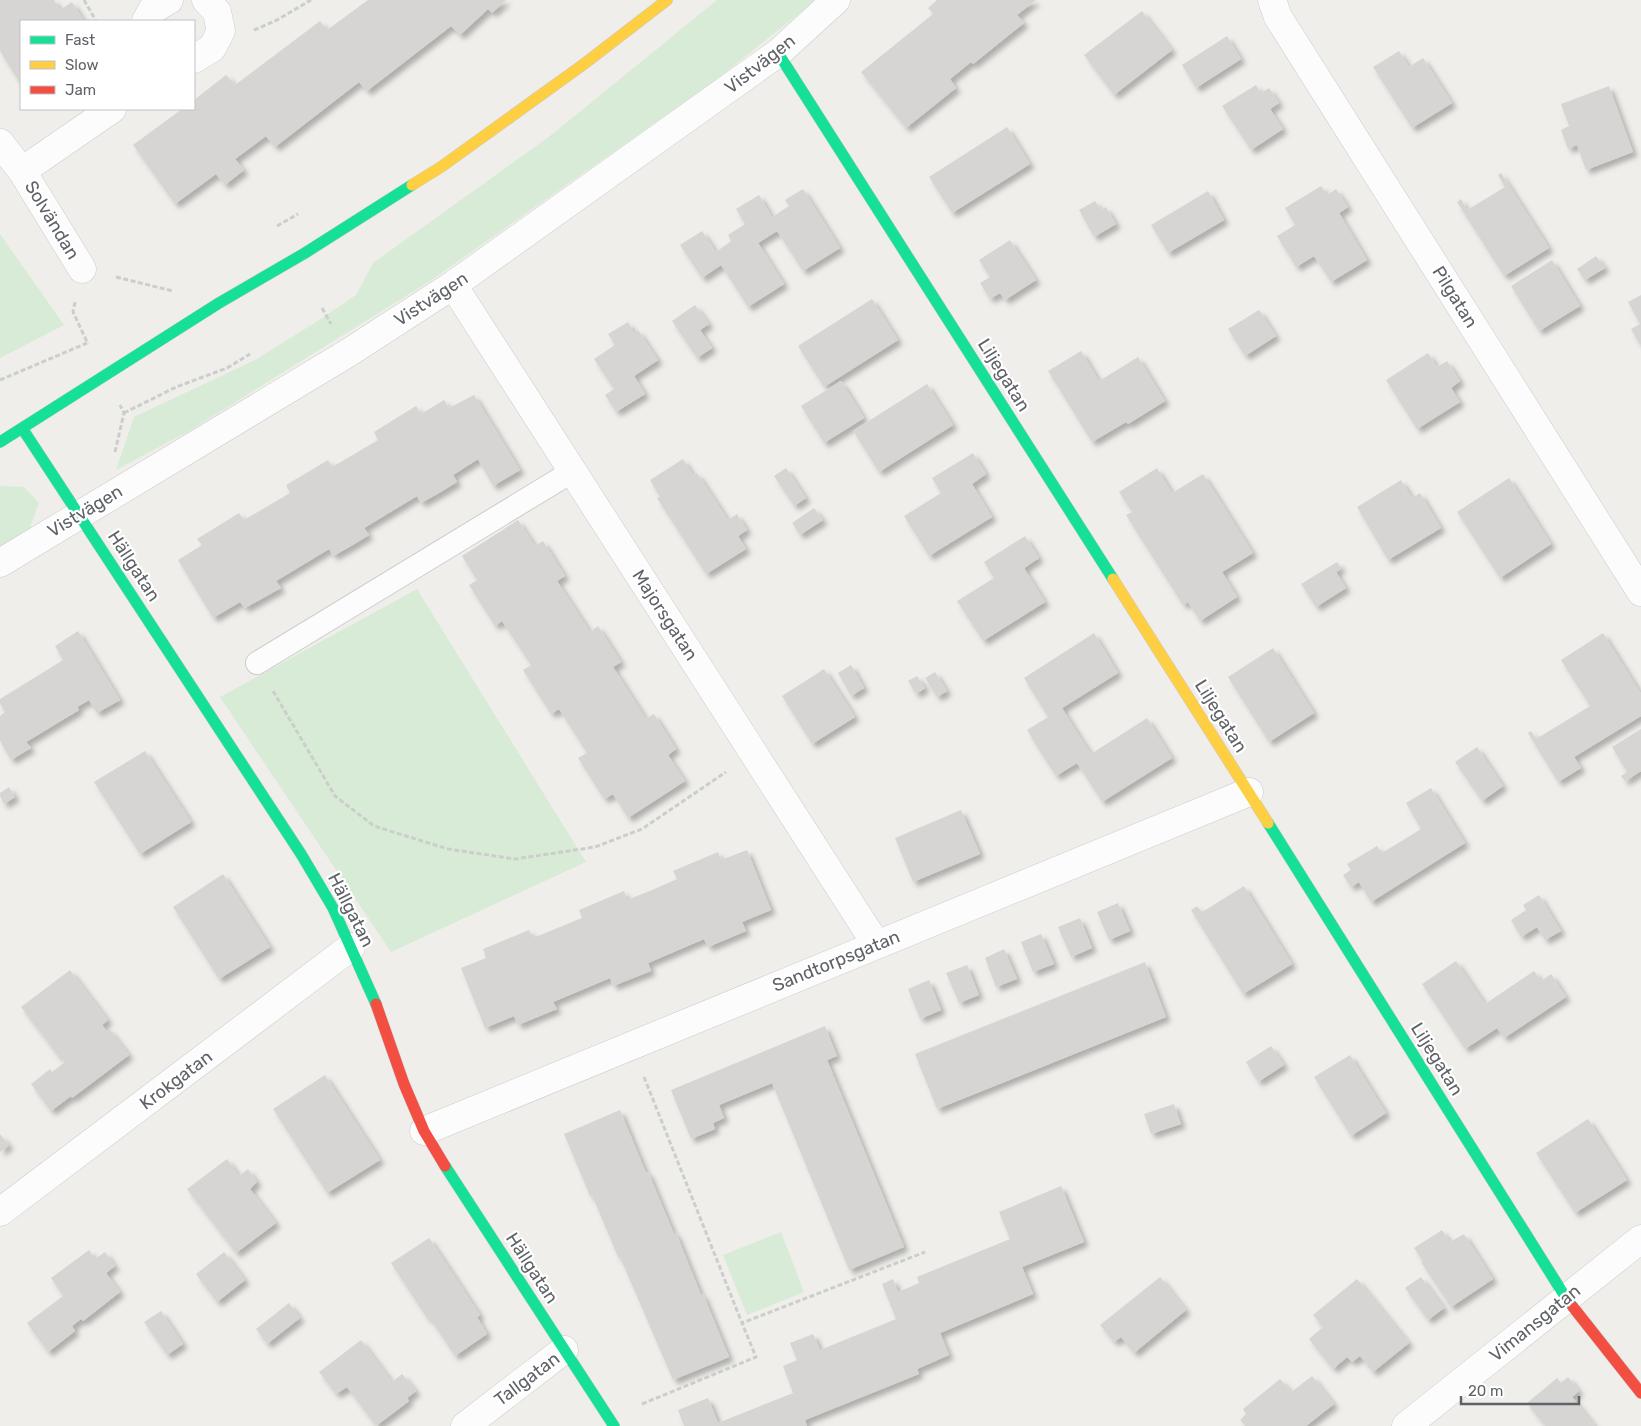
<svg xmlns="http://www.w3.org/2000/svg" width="1641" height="1426" font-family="Rubik,sans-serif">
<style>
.green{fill:#d8ebd6}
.building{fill:#d6d5d3;filter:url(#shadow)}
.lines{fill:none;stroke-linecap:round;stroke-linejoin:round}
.lane-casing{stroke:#cbcccc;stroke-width:24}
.street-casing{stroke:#cbcccc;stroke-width:29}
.fast-casing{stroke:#cacacb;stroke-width:12}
.slow-casing{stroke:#cacacb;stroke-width:12}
.jam-casing{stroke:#cacacb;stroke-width:12}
.path{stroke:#cacfcc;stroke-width:3;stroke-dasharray:5 2.5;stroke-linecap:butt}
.lane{stroke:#fdfcfc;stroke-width:22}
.street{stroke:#fdfcfc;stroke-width:28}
.fast{stroke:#16e098;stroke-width:11}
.slow{stroke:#ffcf43;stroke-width:11}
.jam{stroke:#f24e42;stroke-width:11}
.labels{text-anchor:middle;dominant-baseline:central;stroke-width:4.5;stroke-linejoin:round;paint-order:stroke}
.street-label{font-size:18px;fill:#5f6368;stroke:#fff}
</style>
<defs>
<filter id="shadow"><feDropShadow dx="4.5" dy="4.5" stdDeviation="2.5" flood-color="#0004"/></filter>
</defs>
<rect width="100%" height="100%" fill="#efeeea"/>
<path class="green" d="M 717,0 L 814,0 L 811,4 L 717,79 L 430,281 L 189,431 L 116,470 L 134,417 L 255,360 L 316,322 L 356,295 L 373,263 L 550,136 Z
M 0,234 L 64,325 L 0,358 Z
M 0,486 L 24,487 L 39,503 L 29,530 L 0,549 Z
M 417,589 L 586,862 L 391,952 L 220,697 Z
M 781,1232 L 804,1292 L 747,1315 L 723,1255 Z"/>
<path class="building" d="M 0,0 L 54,0 L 60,10 L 72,2 L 84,21 L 21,21 L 21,85 L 0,51 Z
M 368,0 L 506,0 L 492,13 L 488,9 L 460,35 L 451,26 L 367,91 L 359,82 L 275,147 L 266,136 L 235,159 L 244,170 L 225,185 L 216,174 L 175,204 L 133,145 L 182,109 L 194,109 L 194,100 L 226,75 L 235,85 L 320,21 L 327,30 Z
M 937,0 L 1036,0 L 1017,15 L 1024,23 L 973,64 L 971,62 L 950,79 L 956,88 L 906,128 L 861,72 L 933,14 L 928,8 Z
M 1142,11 L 1172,50 L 1114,95 L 1084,55 Z
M 1227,36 L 1241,59 L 1196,88 L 1182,65 Z
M 1399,51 L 1409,67 L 1423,58 L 1452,103 L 1412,128 L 1373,67 Z
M 1256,85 L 1261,93 L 1269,88 L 1279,103 L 1270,109 L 1283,129 L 1251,150 L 1222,106 Z
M 1609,86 L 1633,152 L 1586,170 L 1577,145 L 1568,149 L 1561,130 L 1569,126 L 1561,104 Z
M 1007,127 L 1030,164 L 952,213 L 929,177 Z
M 1501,173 L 1549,248 L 1504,276 L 1457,202 L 1461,199 L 1467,210 L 1505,187 L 1498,175 Z
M 1321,186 L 1327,195 L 1336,189 L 1348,207 L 1339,213 L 1367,260 L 1331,282 L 1314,256 L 1296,267 L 1277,236 L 1295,225 L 1285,208 Z
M 803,189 L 840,248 L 803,271 L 777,231 L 758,243 L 784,284 L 748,307 L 721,265 L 702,278 L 680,245 L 702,231 L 716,252 L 731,241 L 728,235 L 745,224 L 736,209 L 759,195 L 772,217 L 789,206 L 785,200 Z
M 1208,191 L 1224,220 L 1168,253 L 1151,225 Z
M 1095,201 L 1101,210 L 1106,207 L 1116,224 L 1094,237 L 1079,210 Z
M 1010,240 L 1036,280 L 1005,300 L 1000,293 L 990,299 L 980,283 L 990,277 L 979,260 Z
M 1596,256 L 1605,268 L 1585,280 L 1577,269 Z
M 1552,260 L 1580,306 L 1539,331 L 1511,286 Z
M 1641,295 L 1641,344 L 1640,345 L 1631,329 L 1640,324 L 1628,302 Z
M 872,299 L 898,340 L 824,387 L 798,346 Z
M 695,305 L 709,324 L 700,330 L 712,348 L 697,358 L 672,321 Z
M 1259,310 L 1276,336 L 1245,356 L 1228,329 Z
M 628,322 L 634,333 L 638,330 L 658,360 L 634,376 L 645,394 L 616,412 L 605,395 L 614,389 L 594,359 L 615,345 L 608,334 Z
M 1081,351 L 1099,381 L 1138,357 L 1165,401 L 1128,424 L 1126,422 L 1092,442 L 1048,371 Z
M 1428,353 L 1437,367 L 1447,361 L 1460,381 L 1451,388 L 1460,402 L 1417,429 L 1386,380 Z
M 841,381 L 864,418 L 824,443 L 801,406 Z
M 927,384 L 953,425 L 879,472 L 853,431 Z
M 474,395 L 520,470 L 493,486 L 478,459 L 453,475 L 457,482 L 439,493 L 421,503 L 417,496 L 364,528 L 369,535 L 351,546 L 333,556 L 329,549 L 276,581 L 281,588 L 245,608 L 240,602 L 213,618 L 178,560 L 202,545 L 197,539 L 239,513 L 244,520 L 290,493 L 286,485 L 328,460 L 332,467 L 356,453 L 378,440 L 374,432 L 416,406 L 421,414 L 444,400 L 449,408 Z
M 973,453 L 986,474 L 972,484 L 992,517 L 929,556 L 904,516 L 941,493 L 932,478 Z
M 683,459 L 693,475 L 697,473 L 728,520 L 737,514 L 747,530 L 738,536 L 746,549 L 706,574 L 657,498 L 660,497 L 650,480 Z
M 786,468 L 806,498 L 794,506 L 774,476 Z
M 1157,468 L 1172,493 L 1203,474 L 1253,553 L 1222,572 L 1237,597 L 1200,621 L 1188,602 L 1183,605 L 1126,515 L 1132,512 L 1119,492 Z
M 1509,478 L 1551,544 L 1500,578 L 1457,512 Z
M 1401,480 L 1412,498 L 1420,493 L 1441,528 L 1388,560 L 1357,507 Z
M 814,508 L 823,520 L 800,535 L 792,523 Z
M 518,520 L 535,546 L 543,541 L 565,576 L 557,581 L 590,632 L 598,626 L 621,662 L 613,667 L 646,719 L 654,714 L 676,749 L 668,755 L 685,781 L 628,818 L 613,794 L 604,799 L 578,758 L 587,753 L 559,709 L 551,714 L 523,670 L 531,665 L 502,621 L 495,626 L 469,585 L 477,580 L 462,556 Z
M 1025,536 L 1039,558 L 1024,568 L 1045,602 L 983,641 L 957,601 L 994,578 L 984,562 Z
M 1337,562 L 1341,568 L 1336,572 L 1346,588 L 1316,607 L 1301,584 Z
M 78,631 L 120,700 L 97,713 L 89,700 L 77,707 L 79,710 L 26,742 L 31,748 L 11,760 L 0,741 L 0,716 L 5,712 L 0,704 L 0,699 L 63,660 L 55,646 Z
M 1094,633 L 1118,673 L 1062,708 L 1076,731 L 1091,754 L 1147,718 L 1172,758 L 1102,802 L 1077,763 L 1056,776 L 1041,753 L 1027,730 L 1048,717 L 1024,678 Z
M 1603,633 L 1641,694 L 1641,716 L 1574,757 L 1581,768 L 1558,782 L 1528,733 L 1531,731 L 1536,739 L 1590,706 L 1561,660 Z
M 1273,648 L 1314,713 L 1269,742 L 1228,677 Z
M 851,665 L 864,688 L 851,696 L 838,673 Z
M 824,669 L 855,717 L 812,744 L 782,696 Z
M 935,672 L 947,691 L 937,697 L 925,678 Z
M 917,676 L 925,688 L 916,694 L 908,681 Z
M 1641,729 L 1641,771 L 1625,781 L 1621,776 L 1627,772 L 1612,747 Z
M 1477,747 L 1503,786 L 1482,801 L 1455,762 Z
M 145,751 L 191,822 L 140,854 L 94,782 Z
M 9,787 L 15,797 L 4,804 L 0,796 L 0,793 Z
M 1431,788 L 1465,843 L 1371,902 L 1359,882 L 1351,887 L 1343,875 L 1351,870 L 1347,864 L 1377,846 L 1382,853 L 1421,829 L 1406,803 Z
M 961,810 L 980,854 L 913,882 L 895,838 Z
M 747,850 L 771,910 L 742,922 L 746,931 L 708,947 L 704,939 L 648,963 L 651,971 L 613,986 L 610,978 L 553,1002 L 557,1009 L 518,1025 L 514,1016 L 485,1028 L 461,968 L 486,958 L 483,949 L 529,930 L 533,938 L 555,929 L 582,918 L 579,910 L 624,891 L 627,900 L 652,890 L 677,879 L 673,871 L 718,852 L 721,860 Z
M 223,874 L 270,947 L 219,979 L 173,907 Z
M 1244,886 L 1292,964 L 1243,994 L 1191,910 L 1197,906 L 1202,912 Z
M 1539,895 L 1561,931 L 1545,940 L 1537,927 L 1521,937 L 1511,920 L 1526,910 L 1523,905 Z
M 1118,903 L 1130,931 L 1109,940 L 1097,912 Z
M 1080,918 L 1092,948 L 1071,957 L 1058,927 Z
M 1041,934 L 1054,964 L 1033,972 L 1021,942 Z
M 1004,949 L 1017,979 L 996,987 L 985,958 Z
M 1456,961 L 1485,1004 L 1534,971 L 1541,981 L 1551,974 L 1566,997 L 1504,1038 L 1497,1028 L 1465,1049 L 1422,984 Z
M 1145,962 L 1166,1017 L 937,1109 L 915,1054 Z
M 967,965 L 979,995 L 959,1003 L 946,973 Z
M 70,970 L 108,1020 L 102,1025 L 107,1031 L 109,1029 L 129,1055 L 72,1098 L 71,1096 L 51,1111 L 31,1084 L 50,1069 L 52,1072 L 65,1062 L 60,1055 L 59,1057 L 21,1007 Z
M 929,980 L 941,1010 L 920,1019 L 908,989 Z
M 825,1026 L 837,1056 L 827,1060 L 904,1247 L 849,1270 L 772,1083 L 719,1105 L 724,1118 L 713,1123 L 715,1129 L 691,1139 L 671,1090 Z
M 1271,1046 L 1284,1065 L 1258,1082 L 1246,1062 Z
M 1350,1055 L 1386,1113 L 1351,1136 L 1314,1077 Z
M 325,1075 L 380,1160 L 327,1193 L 273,1109 Z
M 1174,1104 L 1181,1124 L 1151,1134 L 1144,1114 Z
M 620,1110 L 646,1173 L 648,1172 L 674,1234 L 676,1233 L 701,1295 L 703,1294 L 729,1357 L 673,1380 L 620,1257 L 618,1257 L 592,1195 L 590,1196 L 564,1134 Z
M 1588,1119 L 1627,1180 L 1575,1213 L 1536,1153 Z
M 0,1134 L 9,1145 L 0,1152 Z
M 227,1159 L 239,1176 L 248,1169 L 257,1182 L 250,1189 L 276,1223 L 236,1253 L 187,1189 Z
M 1061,1186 L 1084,1242 L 1022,1267 L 1033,1294 L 940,1333 L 949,1355 L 917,1369 L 919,1374 L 805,1420 L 807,1426 L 684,1426 L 678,1410 L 708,1398 L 718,1423 L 793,1393 L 783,1366 L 797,1360 L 790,1343 L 813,1334 L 820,1350 L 896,1319 L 882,1284 L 893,1279 L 898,1292 L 919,1283 L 917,1277 L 1010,1239 L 999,1212 Z
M 1442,1230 L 1450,1242 L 1464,1234 L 1493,1279 L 1451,1307 L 1421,1262 L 1423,1261 L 1414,1248 Z
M 429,1238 L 480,1315 L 477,1317 L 487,1334 L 455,1356 L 429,1317 L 427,1318 L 391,1263 Z
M 89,1250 L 95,1259 L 105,1252 L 115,1266 L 106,1273 L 120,1292 L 83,1321 L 81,1319 L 72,1326 L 75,1331 L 48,1352 L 27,1323 L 63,1296 L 51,1278 Z
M 224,1252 L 245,1280 L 217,1302 L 196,1274 Z
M 1160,1277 L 1186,1310 L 1134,1353 L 1121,1337 L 1114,1342 L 1100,1325 Z
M 1421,1277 L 1444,1308 L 1428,1320 L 1405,1288 Z
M 1357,1279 L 1409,1343 L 1373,1372 L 1360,1356 L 1352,1362 L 1347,1357 L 1333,1369 L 1309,1339 L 1323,1327 L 1313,1315 Z
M 289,1303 L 300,1318 L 267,1344 L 256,1329 Z
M 161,1311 L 183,1344 L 167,1355 L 144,1322 Z
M 361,1340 L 392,1382 L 402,1374 L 416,1391 L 407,1398 L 409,1401 L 376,1426 L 347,1387 L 336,1394 L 319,1372 Z
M 1312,1376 L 1334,1404 L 1306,1426 L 1245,1426 L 1240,1420 L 1246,1414 L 1243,1409 L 1280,1379 L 1291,1392 Z
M 1568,1377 L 1579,1391 L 1572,1397 L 1595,1426 L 1545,1426 L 1527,1403 L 1557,1378 L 1561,1383 Z"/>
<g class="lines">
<g class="lane-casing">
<path id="lane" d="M 257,663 L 573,471"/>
</g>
<g class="street-casing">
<path id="street" d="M 1272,0 L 1278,17 L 1641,592
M 146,21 L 152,10 L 169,0
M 194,59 L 212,48 L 221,31 L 217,12 L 206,0
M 0,143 L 22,171 L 82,269
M 22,171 L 112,109
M 453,285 L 876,944
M 0,563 L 348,353 L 453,285 L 778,53 L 836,0
M 424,1131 L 1249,792
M 0,1212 L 351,947
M 465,1426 L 564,1350
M 1406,1426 L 1641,1239"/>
</g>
<g class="fast-casing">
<path id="fast" d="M 778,53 L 1113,579
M 22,428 L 301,854 L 333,908 L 376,1004
M 0,442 L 219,303 L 305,253 L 412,185
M 1268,823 L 1566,1298 L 1573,1307
M 445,1166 L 614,1426"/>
</g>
<g class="slow-casing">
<path id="slow" d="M 412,185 L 441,167 L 584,64 L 667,0
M 1113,579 L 1268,823"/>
</g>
<g class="jam-casing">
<path id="jam" d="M 376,1004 L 404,1084 L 424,1131 L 445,1166
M 1573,1307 L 1641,1393"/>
</g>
<path class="path" d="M 84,0 L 96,21
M 254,30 L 277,20 L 311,0
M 277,226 L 298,214
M 116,277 L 173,291
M 75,302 L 73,312 L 88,344
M 322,308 L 331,324
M 0,380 L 87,343
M 124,413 L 176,387 L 227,368 L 250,354
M 115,452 L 124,413 L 120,405
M 273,691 L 335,796 L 374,826 L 448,849 L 515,859 L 595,847 L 642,829 L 726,772
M 644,1077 L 742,1323
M 642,1404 L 756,1357 L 742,1323 L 925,1252"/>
<use href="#lane" class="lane"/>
<use href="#street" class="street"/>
<use href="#fast" class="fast"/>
<use href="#slow" class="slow"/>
<use href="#jam" class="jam"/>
</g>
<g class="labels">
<g class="street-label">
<text transform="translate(760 64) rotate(-38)">Vistvägen</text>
<text transform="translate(52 220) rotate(59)">Solvändan</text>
<text transform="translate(1455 297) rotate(58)">Pilgatan</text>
<text transform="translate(431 299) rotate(-33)">Vistvägen</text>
<text transform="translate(1004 375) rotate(58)">Liljegatan</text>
<text transform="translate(85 511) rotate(-31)">Vistvägen</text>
<text transform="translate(134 566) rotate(57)">Hällgatan</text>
<text transform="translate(665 615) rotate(57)">Majorsgatan</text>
<text transform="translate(1221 716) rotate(58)">Liljegatan</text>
<text transform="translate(351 910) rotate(63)">Hällgatan</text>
<text transform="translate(836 961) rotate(-22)">Sandtorpsgatan</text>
<text transform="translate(1437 1059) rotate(58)">Liljegatan</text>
<text transform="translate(176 1080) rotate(-37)">Krokgatan</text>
<text transform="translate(532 1268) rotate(57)">Hällgatan</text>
<text transform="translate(1535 1323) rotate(-39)">Vimansgatan</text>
<text transform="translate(527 1379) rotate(-37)">Tallgatan</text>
</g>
</g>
<rect x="20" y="20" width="175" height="90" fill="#ffffff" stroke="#bfc1c3"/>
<rect x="30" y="36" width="25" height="8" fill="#16e098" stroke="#bfc1c3"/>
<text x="65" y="45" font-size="15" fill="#5f6368">Fast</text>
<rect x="30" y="61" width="25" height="8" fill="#ffcf43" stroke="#bfc1c3"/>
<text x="65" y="70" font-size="15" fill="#5f6368">Slow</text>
<rect x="30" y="86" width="25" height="8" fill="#f24e42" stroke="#bfc1c3"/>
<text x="65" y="95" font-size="15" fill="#5f6368">Jam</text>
<path d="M1461 1396v8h118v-8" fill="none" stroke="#5f6368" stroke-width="2.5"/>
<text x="1468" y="1396" font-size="15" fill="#5f6368" stroke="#ffffff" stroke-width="4" paint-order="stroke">20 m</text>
</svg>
